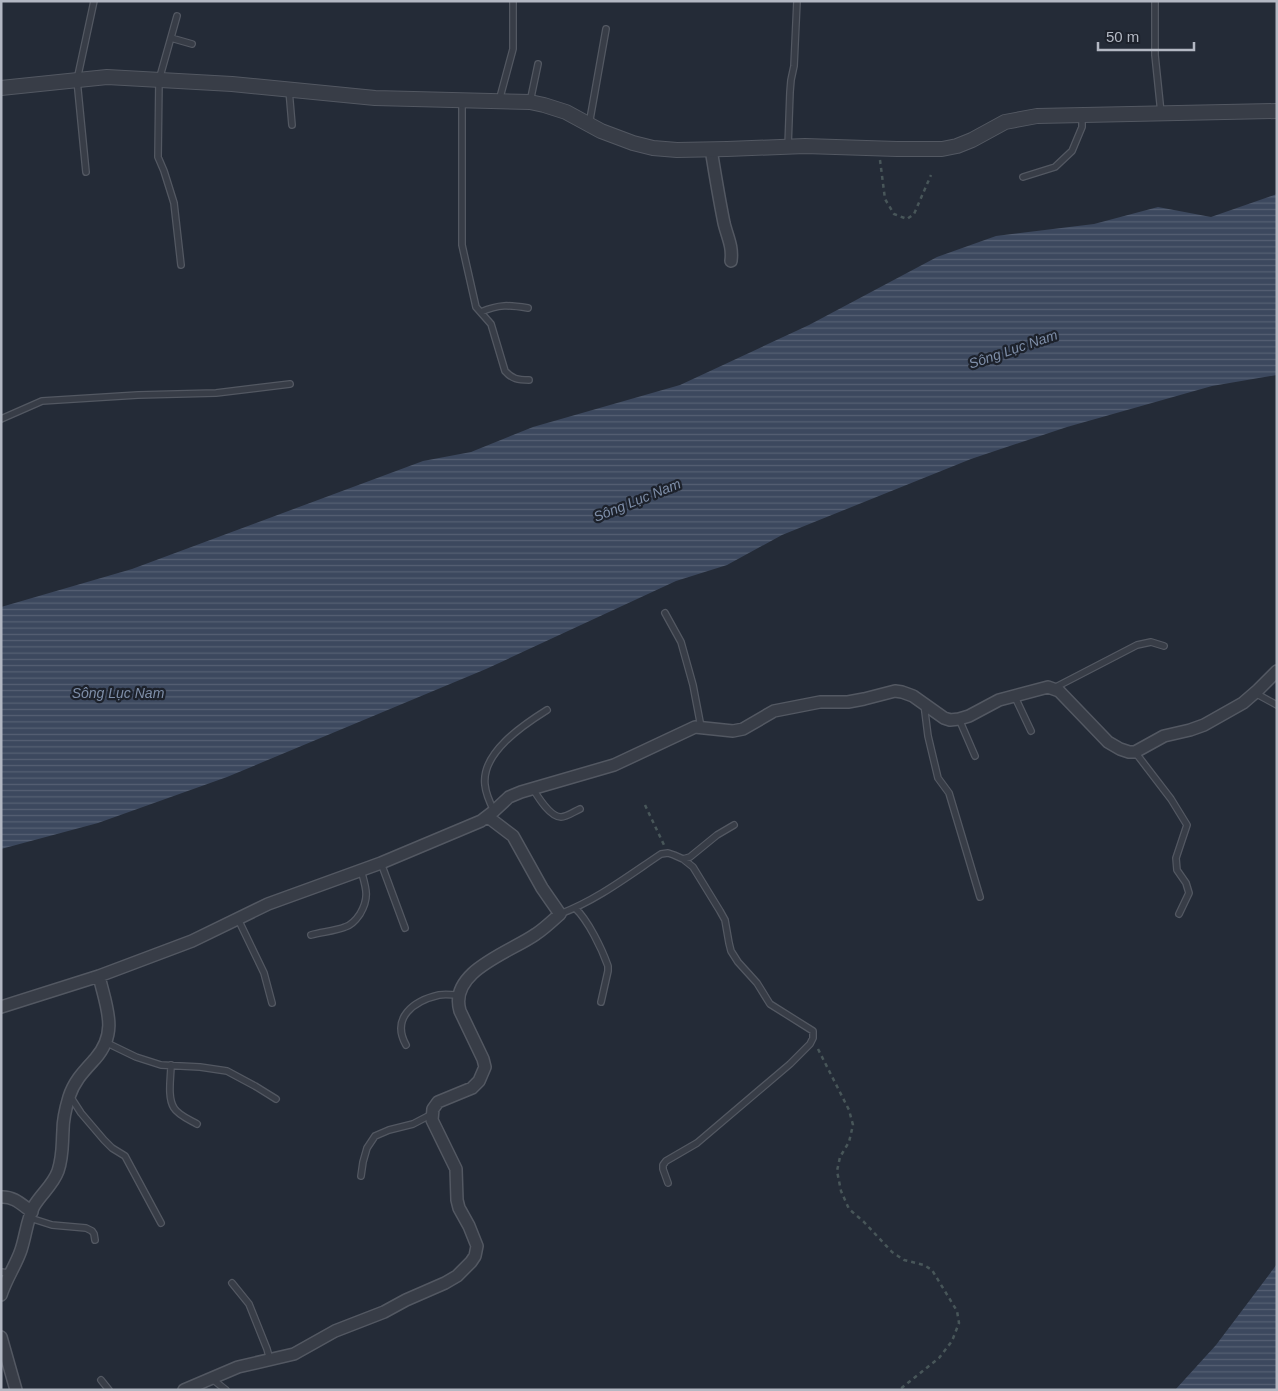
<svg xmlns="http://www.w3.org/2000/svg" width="1278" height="1391" font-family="Arial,sans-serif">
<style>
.water{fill:url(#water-rules)}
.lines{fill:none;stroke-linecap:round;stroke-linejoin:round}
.service-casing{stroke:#535862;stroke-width:8}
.minor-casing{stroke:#535862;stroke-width:14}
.tertiary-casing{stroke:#535862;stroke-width:16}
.path{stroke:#485659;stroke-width:2.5;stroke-dasharray:4 4;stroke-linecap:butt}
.service{stroke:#383d47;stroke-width:5.5}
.minor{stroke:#383d47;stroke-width:11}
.tertiary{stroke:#383d47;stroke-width:14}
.labels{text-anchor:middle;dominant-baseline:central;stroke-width:4.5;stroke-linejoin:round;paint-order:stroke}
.water-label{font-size:14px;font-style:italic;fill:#7e8ea8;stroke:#1d222c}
</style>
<defs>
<pattern id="water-rules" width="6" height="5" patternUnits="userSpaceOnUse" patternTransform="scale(1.25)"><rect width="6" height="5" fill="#3c485e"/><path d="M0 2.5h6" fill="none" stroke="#566073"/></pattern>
</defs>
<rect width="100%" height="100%" fill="#242b37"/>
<path class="water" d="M 1277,194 L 1277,375 L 1212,386 L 1067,427 L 971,459 L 782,535 L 727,565 L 676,581 L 486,669 L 227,777 L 98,823 L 1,849 L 1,607 L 132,569 L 423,461 L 471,452 L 533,427 L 680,385 L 809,325 L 937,257 L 996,236 L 1094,224 L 1158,207 L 1211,217 Z
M 1277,1264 L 1277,1390 L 1175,1390 L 1216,1345 Z"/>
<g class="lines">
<g class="service-casing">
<path id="service" d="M 1155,1 L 1155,55 L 1161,113
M 177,16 L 159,80 L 158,157 L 164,171 L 174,203 L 181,265
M 171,38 L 192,44
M 289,90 L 292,125
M 462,100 L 462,245 L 476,307 L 491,324 L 505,371 C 512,379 518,380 529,380
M 499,101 L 513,49 L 513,1
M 530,102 L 538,64
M 589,125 L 606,29
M 788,147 L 790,92 L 791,80 L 794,66 L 797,1
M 86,172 L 77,80 L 94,1
M 1023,177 L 1055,167 L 1072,151 L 1082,127 L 1082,115
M 481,312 C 499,304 509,305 528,308
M 1,419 L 42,401 L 138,395 L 216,393 L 290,384
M 665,613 L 681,642 L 693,685 L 701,727
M 1054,688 L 1137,645 L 1151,642 L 1164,646
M 1255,693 L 1277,705
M 1014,695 L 1031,731
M 924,704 L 928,736 L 938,778 L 949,793 L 980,897
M 959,719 L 975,756
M 1135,752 L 1171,799 L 1187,825 L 1176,858 L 1177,870 L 1186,883 L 1189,893 L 1179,914
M 533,789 C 538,797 550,817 561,817 C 567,817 575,811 580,809
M 494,811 C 490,803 486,795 485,785 C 481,753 523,725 547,710
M 683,859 L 690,857 L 717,835 L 734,825
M 381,863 L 405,928
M 575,908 C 588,920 602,949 608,966 L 608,971 L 601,1002
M 560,914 C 597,900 628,876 661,854 L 668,853 L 674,855 L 683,859 L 693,867 L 720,911 L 725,920 L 729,943 L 731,951 L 738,962 L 757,983 L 770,1004 L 813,1031 L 813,1038 L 810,1044 L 790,1064 L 697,1143 L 666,1161 L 663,1165 L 663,1169 L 668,1183
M 238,919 L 264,973 L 272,1003
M 311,935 C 322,932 335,931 345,927 C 352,925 356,920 360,914 C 370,897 366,888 361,870
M 105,1042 L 136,1057 L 161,1065 L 200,1067 L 227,1071 L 255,1086 L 276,1099
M 406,1045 C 391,1018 413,1001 439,995 C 445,994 452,995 459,995
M 171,1065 C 171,1077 167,1097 174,1108 C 178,1115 190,1120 197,1124
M 70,1096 L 81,1113 L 104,1140 L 112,1148 L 125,1156 L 161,1223
M 361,1176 L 363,1162 L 367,1148 L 375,1136 L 389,1130 L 413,1124 L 432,1114
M 30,1218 L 52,1225 L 86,1228 L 92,1231 L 94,1234 L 95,1240
M 1,1272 L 9,1273
M 232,1283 L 249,1304 L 267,1349 L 270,1360
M 211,1378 L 226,1390
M 101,1380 L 109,1390"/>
</g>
<g class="minor-casing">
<path id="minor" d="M 711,149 C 715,174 719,198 724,223 C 727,236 733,246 731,261
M 1,1007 L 99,976 L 192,941 L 268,904 L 381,863 L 481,821 L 494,811 L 509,797 L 521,792 L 614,765 L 695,727 L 733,731 L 743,729 L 774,711 L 820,702 L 848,702 L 864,699 L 895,691 L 902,692 L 913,696 L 944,718 L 950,720 L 959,719 L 969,716 L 999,700 L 1048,687 L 1059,691 L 1108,742 L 1120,749 L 1129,752 L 1135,752 L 1164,736 L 1190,730 L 1204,725 L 1243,703 L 1258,690 L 1277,671
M 1,1197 C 14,1196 22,1205 32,1212
M 1,1295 C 6,1279 16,1265 21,1250 C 26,1235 27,1219 34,1206 C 41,1194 53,1185 58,1171 C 63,1156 62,1146 63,1130 C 63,1119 66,1107 69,1097 C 74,1081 84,1071 95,1059 C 119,1032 106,1007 99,976
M 1,1337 L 16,1390
M 184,1390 L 238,1367 L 294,1354 L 335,1331 L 384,1312 L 406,1300 L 445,1283 L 457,1276 L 471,1262 L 475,1256 L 477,1246 L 469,1226 L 459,1208 L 457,1200 L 456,1169 L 432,1120 L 433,1109 L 438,1102 L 472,1088 L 479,1081 L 485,1067 L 483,1059 L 460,1011 C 448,971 511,952 536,934 C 545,928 552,921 560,914 L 542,888 L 513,836 L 488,817"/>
</g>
<g class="tertiary-casing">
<path id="tertiary" d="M 1,88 L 107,77 L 232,84 L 375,98 L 530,102 L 544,105 L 566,112 L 601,131 L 633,143 L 653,148 L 677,150 L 727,149 L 805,146 L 897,149 L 942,149 L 957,146 L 972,140 L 1005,122 L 1037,116 L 1277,111"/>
</g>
<path class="path" d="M 880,160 L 885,199 L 894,214 L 907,219 L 914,214 L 931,175
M 645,805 L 664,845
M 818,1049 L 849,1110 L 853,1125 L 849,1142 L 840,1157 L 837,1171 L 841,1191 L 849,1209 L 864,1222 L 892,1252 L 904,1260 L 924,1265 L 932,1270 L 957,1311 L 959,1323 L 952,1341 L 939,1358 L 899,1390"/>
<use href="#service" class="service"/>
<use href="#minor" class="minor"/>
<use href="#tertiary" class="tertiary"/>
</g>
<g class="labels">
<g class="water-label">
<text transform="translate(1013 349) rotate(-19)">Sông Lục Nam</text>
<text transform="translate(637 500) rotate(-22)">Sông Lục Nam</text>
<text x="118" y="693">Sông Lục Nam</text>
</g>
</g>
<rect width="1278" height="1391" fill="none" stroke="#b3b8c3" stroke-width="5"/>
<path d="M1098 42v8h96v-8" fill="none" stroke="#b3b8c3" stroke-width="2.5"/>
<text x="1106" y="42" font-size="15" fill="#b3b8c3" stroke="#1d222c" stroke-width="4" paint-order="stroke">50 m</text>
</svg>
